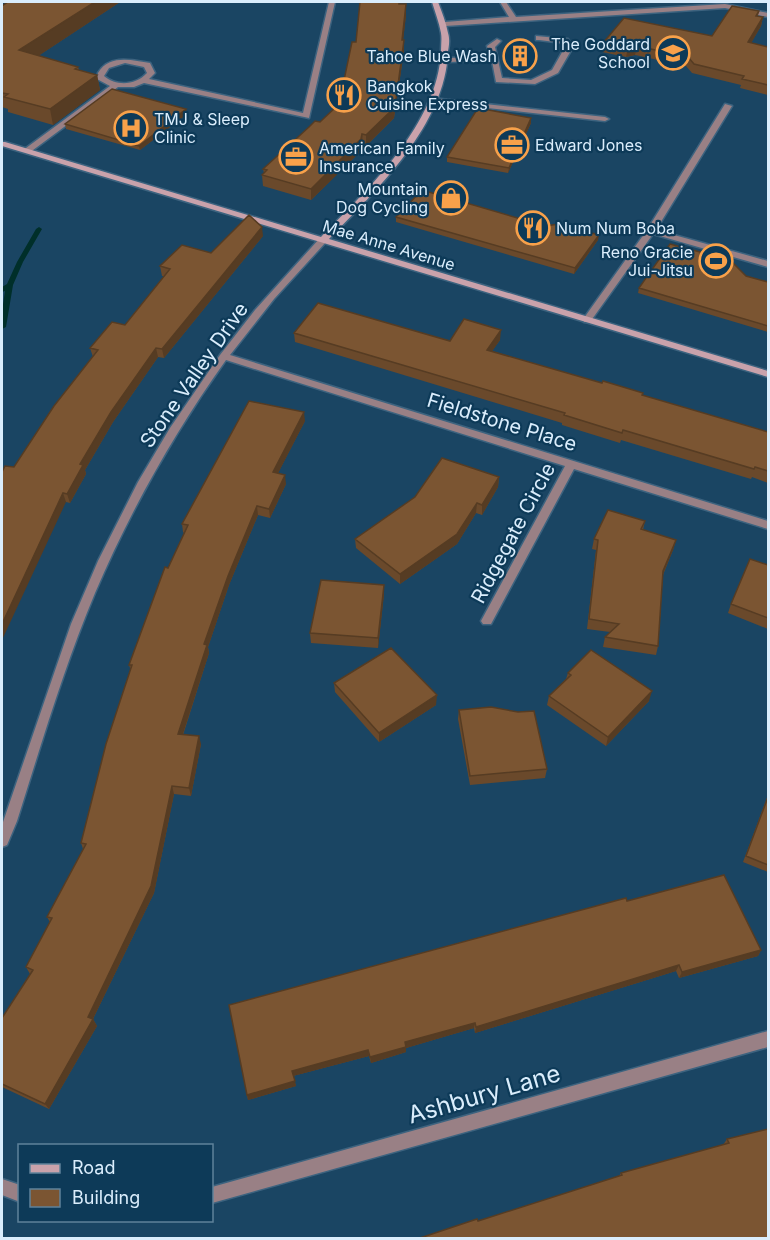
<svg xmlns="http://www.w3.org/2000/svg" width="770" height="1240" font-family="Inter,sans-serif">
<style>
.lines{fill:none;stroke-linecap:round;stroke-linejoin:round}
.stream{fill:#002f2a;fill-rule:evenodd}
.lane-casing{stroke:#3d637f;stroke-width:3}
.street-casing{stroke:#3d637f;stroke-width:3}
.secondary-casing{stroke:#3d637f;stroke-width:3}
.lane{fill:#998085;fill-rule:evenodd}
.street{fill:#998085;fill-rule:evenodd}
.secondary{fill:#c9a2ab;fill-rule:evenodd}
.wall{fill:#6a492b}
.shaded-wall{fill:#563c23}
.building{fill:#7b5532;stroke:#563c23;stroke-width:1.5}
.labels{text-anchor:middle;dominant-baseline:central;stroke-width:4.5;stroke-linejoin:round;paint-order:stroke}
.far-poi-label{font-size:16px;fill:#daedfc;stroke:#0d3a58;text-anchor:start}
.far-street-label{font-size:16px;fill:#daedfc;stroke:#0d3a58}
.street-label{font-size:20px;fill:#daedfc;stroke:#0d3a58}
.near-street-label{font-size:24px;fill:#daedfc;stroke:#0d3a58}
</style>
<rect width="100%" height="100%" fill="#1a4563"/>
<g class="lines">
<path class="stream" d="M 39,227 L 42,229 L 23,262 L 13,285 L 6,327 L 2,329 L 2,311 L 5,291 L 2,292 L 2,287 L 7,284 L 17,262 L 36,229 Z"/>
<g class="lane-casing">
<path id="lane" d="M 329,2 L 335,2 L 309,118 L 144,83 L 134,87 L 118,87 L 29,153 L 22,151 L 110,86 L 97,79 L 98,73 C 109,54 132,60 150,63 L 155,73 L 149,79 L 303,113 ZM 125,63 L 144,67 L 147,73 C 136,85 117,87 104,76 L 109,68 Z
M 500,2 L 506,2 L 516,17 L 725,4 L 768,13 L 768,17 L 725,8 L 445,26 L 441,24 L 445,22 L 509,17 Z
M 536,36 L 568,39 L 573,47 L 558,73 L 535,84 L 496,82 L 492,61 L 445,62 L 441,60 L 445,58 L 491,57 L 487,46 L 497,39 L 501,41 L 495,47 L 502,78 L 531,80 L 552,70 L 565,47 L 563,43 L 539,40 L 536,40 Z
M 431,98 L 605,117 L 609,119 L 605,121 L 434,102 L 431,102 Z
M 725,104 L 732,106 L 656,230 L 768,261 L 768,267 L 653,234 L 590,322 L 584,322 L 584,318 L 647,230 Z"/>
</g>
<g class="street-casing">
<path id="street" d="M 323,237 L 326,238 L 326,242 L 274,299 L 230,355 L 768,521 L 768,529 L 574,469 L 491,624 L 483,624 L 481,621 L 565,466 L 226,360 C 174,433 130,511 95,593 C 64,667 41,745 17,821 L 7,845 L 2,847 L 2,825 L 71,624 L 98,561 L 138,482 L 170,428 L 220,355 L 255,310 L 320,238 Z
M 768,1031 L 768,1047 L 212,1203 L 212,1187 Z
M 2,1179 L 20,1185 L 20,1202 L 2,1195 Z"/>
</g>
<g class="secondary-casing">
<path id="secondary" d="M 432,2 L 438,2 C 442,12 446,23 448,33 C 450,39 449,46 448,51 C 446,124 377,190 329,239 L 768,371 L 768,377 L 2,146 L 2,142 L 5,142 L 321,237 C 369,188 438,124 441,51 C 441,45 442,39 441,33 C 439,22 435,12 432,2 Z"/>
</g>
<use href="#lane" class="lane"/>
<use href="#street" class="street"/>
<use href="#secondary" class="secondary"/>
</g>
<path class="wall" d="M 8,2 L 120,2 L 38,56 L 78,67 L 79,70 L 97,75 L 100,90 L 53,125 L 8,112 L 8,109 L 2,107 L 2,6 Z
M 360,2 L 400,2 L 400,4 L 406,15 L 403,40 L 404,40 L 404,51 L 394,118 L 366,146 L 363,145 L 361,151 L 311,200 L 263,186 L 262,175 L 264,173 L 263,169 L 320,122 L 339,104 L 356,42 Z
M 759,11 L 758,16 L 763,17 L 761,26 L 751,43 L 768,47 L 768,95 L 740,88 L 741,85 L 692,73 L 686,66 L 635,55 L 626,57 L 602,52 L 603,43 L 712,36 Z
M 186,109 L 187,114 L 140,150 L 66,129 L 65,124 Z
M 531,118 L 531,123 L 508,173 L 447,162 L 447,157 Z
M 396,217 L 545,226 L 598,240 L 574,274 L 396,222 Z
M 263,236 L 164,358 L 158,357 L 113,422 L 85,470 L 86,474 L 70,503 L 66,502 L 14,467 L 93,357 L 90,348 L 125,325 L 164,276 L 162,276 L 160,266 L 211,253 Z
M 746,276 L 768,282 L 768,332 L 638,293 L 639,288 Z
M 294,333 L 450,341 L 500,340 L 492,351 L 768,432 L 768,483 L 752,477 L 751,479 L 621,440 L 620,443 L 562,425 L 562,423 L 295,342 Z
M 305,421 L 278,473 L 286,484 L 270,518 L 258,515 L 229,585 L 208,647 L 209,653 L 183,735 L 201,744 L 191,796 L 174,794 L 154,893 L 93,1019 L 97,1026 L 49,1109 L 2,1087 L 2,1018 L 30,974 L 26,967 L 50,922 L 47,917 L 83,849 L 81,843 L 131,671 L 129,665 L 168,568 L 184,533 L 183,532 L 182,524 Z
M 499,477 L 498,487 L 482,515 L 476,513 L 457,544 L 400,584 L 356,548 L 355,539 Z
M 645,521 L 643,530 L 676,540 L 673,550 L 663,575 L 658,646 L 656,655 L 603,647 L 605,637 L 610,632 L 587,629 L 596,550 L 592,549 L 594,539 Z
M 768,565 L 768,629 L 728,613 L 731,604 Z
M 384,594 L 378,648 L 311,643 L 310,633 Z
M 568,673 L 649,701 L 606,746 L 547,705 L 549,696 L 566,679 Z
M 334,683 L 436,705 L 379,742 L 335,692 Z
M 459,710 L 547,769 L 545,778 L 470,785 L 458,719 Z
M 768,795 L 768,872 L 743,862 Z
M 724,875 L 761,950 L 758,956 L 679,978 L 676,971 L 475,1033 L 474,1028 L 406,1048 L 406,1052 L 371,1063 L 369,1056 L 293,1076 L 296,1086 L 248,1100 L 229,1005 L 626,898 L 627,901 Z
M 727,1139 L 768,1239 L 478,1221 L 619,1176 L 621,1173 L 723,1145 Z"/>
<path class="shaded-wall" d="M 95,2 L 120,2 L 23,66 L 19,50 Z
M 406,4 L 406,15 L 402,51 L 402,40 Z
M 763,17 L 761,26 L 746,52 L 748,42 Z
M 404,40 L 404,51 L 394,118 L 366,146 L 366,135 Z
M 637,46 L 635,55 L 626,57 L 628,48 Z
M 97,75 L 100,90 L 53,125 L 50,109 Z
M 186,109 L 187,114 L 140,150 L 139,146 Z
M 531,118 L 531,123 L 508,173 L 509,168 Z
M 362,134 L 363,145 L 361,151 L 311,200 L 311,189 Z
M 262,227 L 263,236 L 164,358 L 162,349 Z
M 599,235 L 598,240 L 574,274 L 575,268 Z
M 501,330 L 500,340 L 486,360 L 487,350 Z
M 156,348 L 158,357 L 113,422 L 85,470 L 86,474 L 70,503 L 67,494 L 80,464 L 111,412 Z
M 304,412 L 305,421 L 274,481 L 273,472 Z
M 285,475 L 286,484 L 270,518 L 269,509 Z
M 499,477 L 498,487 L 482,515 L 482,505 Z
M 63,493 L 66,502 L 2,640 L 2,624 Z
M 477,503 L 476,513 L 457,544 L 400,584 L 400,574 Z
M 257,506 L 258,515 L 229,585 L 208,647 L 209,653 L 180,743 L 178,734 L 204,644 L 228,576 Z
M 676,540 L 673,550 L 660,581 L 663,571 Z
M 384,585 L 384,594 L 378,648 L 378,638 Z
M 652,691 L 649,701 L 606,746 L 608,737 Z
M 437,695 L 436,705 L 379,742 L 379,733 Z
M 199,736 L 201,744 L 191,796 L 189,788 Z
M 172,786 L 174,794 L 154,893 L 91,1023 L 93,1019 L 97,1026 L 49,1109 L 45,1104 L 88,1017 Z
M 761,950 L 758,956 L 679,978 L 682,972 Z
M 679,965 L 676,971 L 475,1033 L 476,1027 Z
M 475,1023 L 474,1028 L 406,1048 L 406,1052 L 371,1063 L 370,1057 L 405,1042 Z
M 368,1050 L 369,1056 L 293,1076 L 292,1071 Z
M 295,1081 L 296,1086 L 248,1100 L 247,1095 Z"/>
<path class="building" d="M 8,2 L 95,2 L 19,50 L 78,67 L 75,69 L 97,75 L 50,109 L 4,97 L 8,94 L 2,93 L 2,6 Z
M 360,2 L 399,2 L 399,4 L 406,4 L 402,40 L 404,40 L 395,107 L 366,135 L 362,134 L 361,139 L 311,189 L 262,175 L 267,170 L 263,169 L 309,127 L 315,121 L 320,122 L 339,104 L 352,42 L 356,42 Z
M 732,6 L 759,11 L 756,16 L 763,17 L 748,42 L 768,47 L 768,85 L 742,79 L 744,76 L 694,64 L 688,57 L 637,46 L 628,48 L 603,43 L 624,18 L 712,36 Z
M 112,89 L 186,109 L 139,146 L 65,124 Z
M 478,108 L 531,118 L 509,168 L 447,157 Z
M 422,190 L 545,226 L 559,224 L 599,235 L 575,268 L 396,217 Z
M 249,215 L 262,227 L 162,349 L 156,348 L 111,412 L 80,464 L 83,465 L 67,494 L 63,493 L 2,624 L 2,472 L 5,466 L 14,467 L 54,406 L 98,350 L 90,348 L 112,322 L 125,325 L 170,269 L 160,266 L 182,245 L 211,253 Z
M 670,244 L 730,260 L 746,276 L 768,282 L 768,326 L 639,288 Z
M 318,303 L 450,341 L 464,319 L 501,330 L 487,350 L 602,383 L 603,381 L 643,393 L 642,395 L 768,432 L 768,471 L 755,467 L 754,469 L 623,430 L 622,433 L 564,415 L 565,413 L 294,333 Z
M 249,401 L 304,412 L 273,472 L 285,475 L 269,509 L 257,506 L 228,576 L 204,644 L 207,645 L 178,734 L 199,736 L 189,788 L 172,786 L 151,886 L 88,1017 L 93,1019 L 45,1104 L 2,1084 L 2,1018 L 33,970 L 26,967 L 52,918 L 47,917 L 86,844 L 81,843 L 106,744 L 132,665 L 129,665 L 165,567 L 168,568 L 188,525 L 182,524 Z
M 442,458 L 499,477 L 482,505 L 477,503 L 457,534 L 400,574 L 355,539 L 415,497 Z
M 608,510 L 645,521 L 641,529 L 676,540 L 663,571 L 658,646 L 605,637 L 619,624 L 589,619 L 598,540 L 594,539 Z
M 750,559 L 768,565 L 768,618 L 731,604 Z
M 321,580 L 384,585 L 378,638 L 310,633 Z
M 391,648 L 437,695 L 379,733 L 334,683 Z
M 591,650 L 652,691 L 608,737 L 549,696 L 571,675 L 568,673 Z
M 491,707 L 518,712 L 534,711 L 547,769 L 470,776 L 459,710 Z
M 768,797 L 768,865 L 746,856 Z
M 724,875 L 761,950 L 682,972 L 679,965 L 476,1027 L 475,1023 L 405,1042 L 406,1047 L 370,1057 L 368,1050 L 292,1071 L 295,1081 L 247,1095 L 229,1005 L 626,898 L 627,901 Z
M 768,1129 L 768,1239 L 417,1239 L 477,1219 L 478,1221 L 622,1175 L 621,1173 L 729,1143 L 727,1139 Z"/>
<defs>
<g id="school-ring" transform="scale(1.725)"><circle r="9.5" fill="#0d3a58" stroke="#f8a14a" stroke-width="1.5"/><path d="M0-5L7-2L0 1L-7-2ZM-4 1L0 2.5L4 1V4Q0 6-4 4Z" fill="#f8a14a"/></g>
<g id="building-ring" transform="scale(1.725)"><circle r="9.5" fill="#0d3a58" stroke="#f8a14a" stroke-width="1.5"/><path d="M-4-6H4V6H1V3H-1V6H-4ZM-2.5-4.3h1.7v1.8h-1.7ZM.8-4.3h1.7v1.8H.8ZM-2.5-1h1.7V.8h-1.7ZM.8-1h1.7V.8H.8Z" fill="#f8a14a"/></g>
<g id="restaurant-ring" transform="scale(1.725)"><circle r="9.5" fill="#0d3a58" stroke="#f8a14a" stroke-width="1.5"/><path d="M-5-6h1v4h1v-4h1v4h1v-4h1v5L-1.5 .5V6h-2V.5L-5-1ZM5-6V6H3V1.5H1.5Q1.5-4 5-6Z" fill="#f8a14a"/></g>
<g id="hospital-ring" transform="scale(1.725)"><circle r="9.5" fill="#0d3a58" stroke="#f8a14a" stroke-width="1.5"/><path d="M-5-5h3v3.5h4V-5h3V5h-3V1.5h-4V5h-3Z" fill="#f8a14a"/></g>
<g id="office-ring" transform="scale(1.725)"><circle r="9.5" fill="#0d3a58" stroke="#f8a14a" stroke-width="1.5"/><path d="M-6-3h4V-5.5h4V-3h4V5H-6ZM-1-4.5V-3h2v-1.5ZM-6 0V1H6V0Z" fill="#f8a14a"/></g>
<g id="shop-ring" transform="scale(1.725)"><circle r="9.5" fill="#0d3a58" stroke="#f8a14a" stroke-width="1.5"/><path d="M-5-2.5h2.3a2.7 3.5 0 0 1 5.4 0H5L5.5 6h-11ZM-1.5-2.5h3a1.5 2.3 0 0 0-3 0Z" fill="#f8a14a"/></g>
<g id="stadium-ring" transform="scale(1.725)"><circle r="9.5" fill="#0d3a58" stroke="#f8a14a" stroke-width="1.5"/><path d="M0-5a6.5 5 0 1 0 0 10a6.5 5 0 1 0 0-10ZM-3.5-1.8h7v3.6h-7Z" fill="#f8a14a"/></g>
</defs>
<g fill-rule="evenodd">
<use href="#school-ring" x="673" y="53"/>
<use href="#building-ring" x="520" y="56"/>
<use href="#restaurant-ring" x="344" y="95"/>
<use href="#hospital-ring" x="131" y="128"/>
<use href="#office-ring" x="512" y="145"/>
<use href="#office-ring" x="296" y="157"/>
<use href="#shop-ring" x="451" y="198"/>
<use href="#restaurant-ring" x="533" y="228"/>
<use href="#stadium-ring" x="716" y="261"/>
</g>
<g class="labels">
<g class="far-poi-label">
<text x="650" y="44" text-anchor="end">The Goddard<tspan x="650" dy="18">School</tspan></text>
<text x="497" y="56" text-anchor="end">Tahoe Blue Wash</text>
<text x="367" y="86">Bangkok<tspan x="367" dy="18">Cuisine Express</tspan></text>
<text x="154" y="119">TMJ &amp; Sleep<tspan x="154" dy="18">Clinic</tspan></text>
<text x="535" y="145">Edward Jones</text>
<text x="319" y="148">American Family<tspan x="319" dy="18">Insurance</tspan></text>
<text x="428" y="189" text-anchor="end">Mountain<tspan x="428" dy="18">Dog Cycling</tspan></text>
<text x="556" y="228">Num Num Boba</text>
<text x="693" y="252" text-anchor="end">Reno Gracie<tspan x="693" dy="18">Jui-Jitsu</tspan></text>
</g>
<g class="far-street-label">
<text transform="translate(389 245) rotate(17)">Mae Anne Avenue</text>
</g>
<g class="street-label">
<text transform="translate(194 375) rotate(-55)">Stone Valley Drive</text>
<text transform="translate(502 422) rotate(17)">Fieldstone Place</text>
<text transform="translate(513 533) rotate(-62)">Ridgegate Circle</text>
</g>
<g class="near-street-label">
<text transform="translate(484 1094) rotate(-16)">Ashbury Lane</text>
</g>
</g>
<rect width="770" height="1240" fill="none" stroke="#daedfc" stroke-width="6"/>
<rect x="18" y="1144" width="195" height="78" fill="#0d3a58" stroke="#5f829a" stroke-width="1.5"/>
<rect x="30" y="1164" width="30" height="9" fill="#c9a2ab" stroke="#5f829a" stroke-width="1.5"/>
<text x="72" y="1174" font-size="18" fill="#daedfc">Road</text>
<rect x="30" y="1189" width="30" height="18" fill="#7b5532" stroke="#5f829a" stroke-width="1.5"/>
<text x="72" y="1204" font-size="18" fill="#daedfc">Building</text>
</svg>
